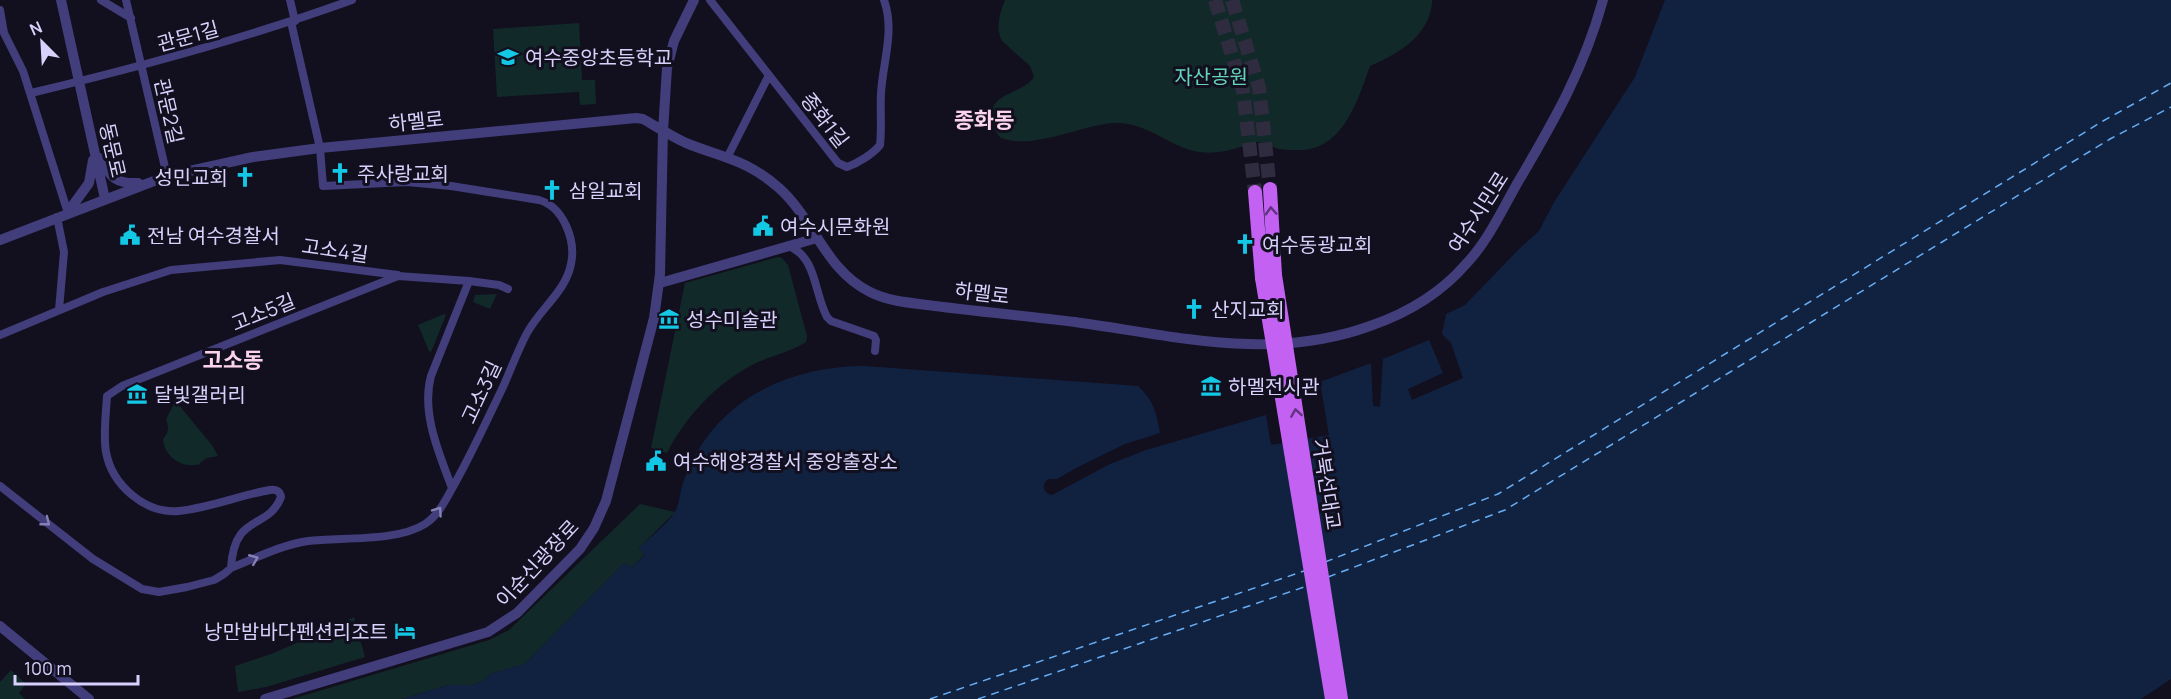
<svg xmlns="http://www.w3.org/2000/svg" width="2171" height="699" font-family="Manrope,'Noto Sans KR',sans-serif">
<style>
.green{fill:#122929}
.water{fill:#112241}
.lines{fill:none;stroke-linecap:round;stroke-linejoin:round}
.ferry{stroke:#67adf3;stroke-width:1.5;stroke-dasharray:8 6;stroke-linecap:butt}
.primary-tunnel{stroke:#302c40;stroke-width:14;stroke-dasharray:14 7;stroke-linecap:butt}
.minor{stroke:#423d7b;stroke-width:8}
.tertiary{stroke:#423d7b;stroke-width:10}
.primary{stroke:#c261f2;stroke-width:14}
.primary-bridge{stroke:#c261f2;stroke-width:14}
.oneway{stroke:#61347e}
.oneway2{stroke:#8580b5}
.labels{text-anchor:middle;dominant-baseline:central;stroke-width:6;stroke-linejoin:round;paint-order:stroke}
.street-label{font-size:20px;fill:#d7d1fb;stroke:#120f1f}
.poi-label{font-size:20px;fill:#d7d1fb;stroke:#120f1f;text-anchor:start}
.park-label{font-size:20px;fill:#63d5bd;stroke:#120f1f}
.quarter-label{font-size:22px;font-weight:bold;fill:#fbd3eb;stroke:#120f1f}
</style>
<rect width="100%" height="100%" fill="#120f1f"/>
<path class="green" d="M 1005,0 L 1432,0 L 1432,3 C 1429,36 1398,54 1370,66 C 1358,99 1344,148 1302,150 C 1295,150 1286,150 1279,149 C 1272,147 1264,142 1257,142 C 1253,142 1248,145 1244,146 C 1228,151 1211,155 1194,151 C 1166,144 1145,121 1113,123 C 1078,126 1034,150 1001,138 C 995,132 991,125 991,117 C 991,92 1023,94 1034,77 L 1030,66 L 1002,41 C 995,28 1000,13 1005,0 Z
M 579,23 L 582,80 L 595,80 L 596,104 L 580,105 L 579,92 L 497,97 L 493,29 Z
M 778,257 L 782,258 L 788,265 L 807,336 L 806,342 C 791,352 770,356 754,364 C 718,382 685,417 667,453 L 651,448 L 685,283 Z
M 497,294 L 490,309 L 473,302 L 475,295 Z
M 444,314 L 446,315 L 431,352 L 429,351 L 418,325 Z
M 174,404 L 178,404 L 212,445 L 218,456 C 214,457 207,457 204,460 C 197,464 204,464 195,465 C 179,467 164,455 163,439 C 169,432 169,428 166,419 Z
M 640,504 L 675,512 L 639,548 L 645,554 L 631,568 L 624,563 L 525,664 L 490,674 L 483,681 L 473,685 L 449,685 L 402,699 L 292,699 L 489,640 L 509,630 Z
M 354,617 L 365,657 L 266,687 L 238,692 L 235,666 L 274,653 Z
M 11,670 L 26,684 L 19,693 L 25,699 L 0,699 L 0,682 Z"/>
<path class="water" d="M 1665,0 L 2171,0 L 2171,679 L 2141,699 L 402,699 L 449,685 L 473,685 L 483,681 L 490,674 L 525,664 L 624,563 L 631,568 L 645,555 L 639,548 C 650,537 666,525 675,512 C 679,505 680,494 682,486 C 686,474 691,462 697,452 C 732,392 798,366 865,366 L 1138,386 C 1153,399 1157,414 1160,433 L 1125,444 L 1078,467 L 1057,479 L 1048,479 C 1041,485 1043,493 1052,495 L 1110,464 L 1146,450 L 1266,415 L 1271,445 L 1329,435 L 1320,382 L 1371,363 L 1373,406 L 1380,407 L 1383,359 L 1429,340 L 1443,373 L 1408,389 L 1412,400 L 1463,378 L 1451,343 L 1442,334 L 1446,314 L 1465,305 L 1520,248 L 1539,231 L 1553,204 L 1635,77 Z"/>
<g class="lines">
<path class="ferry" d="M 1325,562 L 1498,494 L 2103,121 L 2171,83
M 1328,577 L 1505,510 L 2110,139 L 2171,107
M 930,699 L 1304,571
M 978,699 L 1307,586"/>
<path class="primary-tunnel" d="M 1215,0 L 1243,91 L 1255,192
M 1232,0 L 1259,87 L 1270,189"/>
<path class="minor" d="M 101,0 L 131,18
M 126,0 L 167,176
M 290,0 L 295,21
M 710,0 L 838,163 L 847,167 C 858,163 873,154 880,145 C 882,128 880,110 881,93 C 883,61 895,31 884,0
M 0,10 L 4,33 L 23,71 L 68,213
M 31,93 C 140,67 247,38 352,0
M 728,156 L 769,75
M 57,217 L 64,252 L 59,310
M 789,246 C 817,258 814,293 827,317 L 831,321 L 874,336 L 876,340 L 875,351
M 469,281 L 499,285 L 508,289
M 0,335 L 103,292 L 171,270 L 280,260 L 398,275
M 0,486 L 93,559 L 142,589 L 159,592 L 187,587 L 214,580 L 224,574 L 231,568 C 256,558 281,545 308,541 C 341,537 397,542 425,524 C 439,515 446,499 454,485 C 472,453 487,420 503,387 C 511,369 518,350 527,333 C 540,309 566,291 571,264 C 576,241 564,207 539,200 L 451,186 L 407,182 L 323,186 L 320,148 L 291,22
M 231,568 C 234,512 268,531 281,497 C 280,491 276,489 270,490 C 240,495 210,508 179,511 C 145,514 112,485 106,452 C 103,435 106,414 107,396 L 122,386 L 398,276 L 469,281 L 431,376 C 421,413 439,453 452,488"/>
<path class="tertiary" d="M 61,0 L 105,199
M 99,158 C 111,177 115,184 138,183
M 68,212 L 89,183 L 93,160
M 0,240 L 167,176 L 253,157 L 320,148 L 636,118 L 643,119 C 657,127 671,136 686,143 C 723,158 746,159 779,188 C 814,219 825,270 870,292 C 890,302 913,303 935,306 C 982,312 1028,316 1075,322 C 1176,336 1271,362 1370,326 C 1408,313 1440,294 1466,264 C 1488,241 1502,210 1518,182 C 1554,121 1584,69 1603,0
M 660,283 L 817,238
M 0,626 L 89,699
M 265,699 L 488,632 L 517,613 L 580,549 L 594,528 L 606,501 L 654,318 L 660,274 L 663,131 L 667,68 L 674,41 L 694,0"/>
<path class="primary" d="M 1270,189 L 1275,275
M 1255,192 L 1262,278"/>
<path class="primary-bridge" d="M 1275,275 L 1341,699
M 1262,278 L 1332,699"/>
</g>
<defs><path id="oneway-chevron" d="M-2-3.5L2.5 0L-2 3.5" fill="none" stroke-width="1.6" stroke-linecap="round" stroke-linejoin="round" transform="scale(1.5)"/></defs>
<g class="oneway">
<use href="#oneway-chevron" transform="translate(1271 211) rotate(-93)"/>
<use href="#oneway-chevron" transform="translate(1296 413) rotate(-99)"/>
</g>
<g class="oneway2">
<use href="#oneway-chevron" transform="translate(438 511) rotate(-55)"/>
<use href="#oneway-chevron" transform="translate(46 522) rotate(38)"/>
<use href="#oneway-chevron" transform="translate(254 559) rotate(-22)"/>
</g>
<defs>
<g id="school-bare" transform="scale(1.62)"><path d="M0-5L7-2L0 1L-7-2ZM-4 1L0 2.5L4 1V4Q0 6-4 4Z" fill="#13c8e5" stroke="#120f1f" stroke-width="2.5" paint-order="stroke"/></g>
<g id="church-bare" transform="scale(1.62)"><path d="M-1.2-6h2.4v3.5h3.3v2.4h-3.3V6h-2.4V-.1h-3.3v-2.4h3.3Z" fill="#13c8e5" stroke="#120f1f" stroke-width="2.5" paint-order="stroke"/></g>
<g id="civic-bare" transform="scale(1.62)"><path d="M-.6-6.5H3V-4.5H.6V-3L4-1V1h2V6H-6V1h2V-1L-.6-3ZM-1.2 2.5V6h2.4V2.5Z" fill="#13c8e5" stroke="#120f1f" stroke-width="2.5" paint-order="stroke"/></g>
<g id="museum-bare" transform="scale(1.62)"><path d="M0-6L6-3V-2H-6V-3ZM-5-1h2V3h-2ZM-1-1h2V3h-2ZM3-1h2V3H3ZM-6 4H6V6H-6Z" fill="#13c8e5" stroke="#120f1f" stroke-width="2.5" paint-order="stroke"/></g>
<g id="hotel-bare" transform="scale(1.62)"><path d="M-6-4.5h1.5V1H6V5H4.5V3h-9V5H-6ZM-4 0a1.8 1.8 0 1 1 3.6 0ZM.5 0V-2.5h3Q6-2.5 6 0Z" fill="#13c8e5" stroke="#120f1f" stroke-width="2.5" paint-order="stroke"/></g>
</defs>
<g fill-rule="evenodd">
<use href="#school-bare" x="508" y="57"/>
<use href="#church-bare" x="340" y="173"/>
<use href="#church-bare" x="245" y="177"/>
<use href="#church-bare" x="552" y="190"/>
<use href="#civic-bare" x="763" y="226"/>
<use href="#civic-bare" x="130" y="235"/>
<use href="#church-bare" x="1245" y="244"/>
<use href="#church-bare" x="1194" y="309"/>
<use href="#museum-bare" x="669" y="319"/>
<use href="#museum-bare" x="1211" y="386"/>
<use href="#museum-bare" x="137" y="394"/>
<use href="#civic-bare" x="656" y="461"/>
<use href="#hotel-bare" x="405" y="631"/>
</g>
<g class="labels">
<g class="street-label">
<text transform="translate(188 36) rotate(-15)">관문1길</text>
<text transform="translate(169 111) rotate(77)">관문2길</text>
<text transform="translate(825 120) rotate(52)">종화1길</text>
<text transform="translate(416 121) rotate(-6)">하멜로</text>
<text transform="translate(113 150) rotate(77)">동문로</text>
<text transform="translate(1478 212) rotate(-57)">여수시민로</text>
<text transform="translate(335 250) rotate(8)">고소4길</text>
<text transform="translate(982 293) rotate(7)">하멜로</text>
<text transform="translate(263 312) rotate(-22)">고소5길</text>
<text transform="translate(481 392) rotate(-65)">고소3길</text>
<text transform="translate(1327 484) rotate(81)">거북선대교</text>
<text transform="translate(537 563) rotate(-47)">이순신광장로</text>
</g>
<g class="poi-label">
<text x="525" y="57">여수중앙초등학교</text>
<text x="357" y="173">주사랑교회</text>
<text x="228" y="177" text-anchor="end">성민교회</text>
<text x="569" y="190">삼일교회</text>
<text x="780" y="226">여수시문화원</text>
<text x="147" y="235">전남 여수경찰서</text>
<text x="1262" y="244">여수동광교회</text>
<text x="1211" y="309">산지교회</text>
<text x="686" y="319">성수미술관</text>
<text x="1228" y="386">하멜전시관</text>
<text x="154" y="394">달빛갤러리</text>
<text x="673" y="461">여수해양경찰서 중앙출장소</text>
<text x="388" y="631" text-anchor="end">낭만밤바다펜션리조트</text>
</g>
<g class="park-label">
<text x="1211" y="76">자산공원</text>
</g>
<g class="quarter-label">
<text x="984" y="120">종화동</text>
<text x="233" y="360">고소동</text>
</g>
</g>
<g transform="translate(42 42) rotate(336)" stroke="#120f1f" stroke-width="4.5" paint-order="stroke">
<path d="M0-4.5L10 22L0 15L-10 22Z" fill="#d7d1fb"/>
<text y="-9" font-size="16" font-weight="bold" text-anchor="middle" fill="#d7d1fb">N</text>
</g>
<path d="M15 675v9h123v-9" fill="none" stroke="#d7d1fb" stroke-width="3"/>
<text x="24" y="675" font-size="18" fill="#d7d1fb" stroke="#120f1f" stroke-width="4.5" paint-order="stroke">100 m</text>
</svg>
